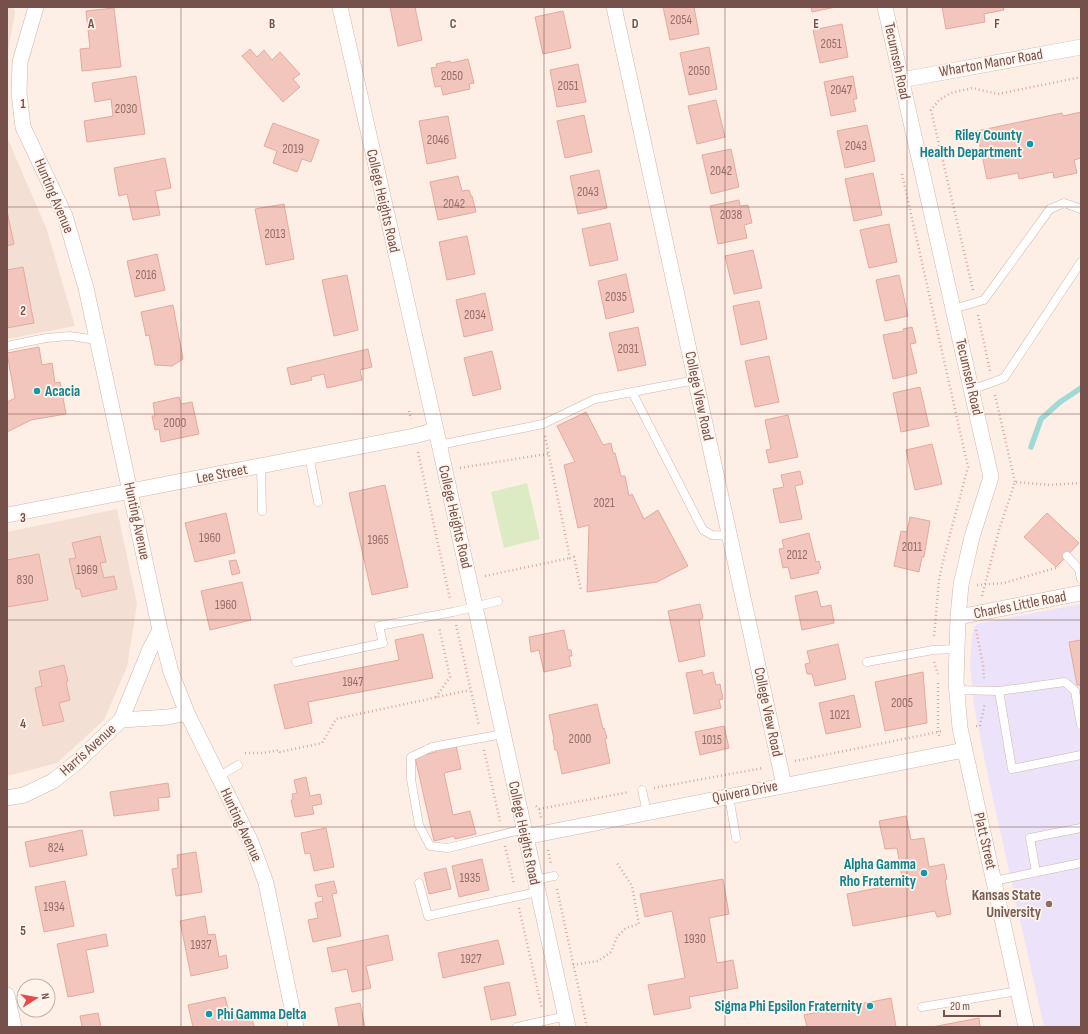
<svg xmlns="http://www.w3.org/2000/svg" width="1088" height="1034" font-family="'Sofia Sans Condensed',sans-serif">
<style>
.residential{fill:#f4dfd4}
.education{fill:#ece2f9}
.green{fill:#dcebc4}
.lines{fill:none;stroke-linecap:round;stroke-linejoin:round}
.stream{stroke:#a0d9d5;stroke-width:5.5}
.building{fill:#f2c6bd;stroke:#e5a99d}
.service-casing{stroke:#d1b6ae;stroke-width:9}
.minor-casing{stroke:#d1b6ae;stroke-width:16}
.path{stroke:#d8a9a0;stroke-width:2.5;stroke-dasharray:1 3;stroke-linecap:butt}
.service{stroke:#fff;stroke-width:8}
.minor{stroke:#fff;stroke-width:15}
.grid{fill:none;stroke:#76504a;stroke-width:1;stroke-opacity:0.55}
.culture-dot{fill:#0f9aa8;stroke:#fff4ec;stroke-width:1.5}
.education-dot{fill:#8d6e63;stroke:#fff4ec;stroke-width:1.5}
.labels{text-anchor:middle;dominant-baseline:central;stroke-width:3.5;stroke-linejoin:round;paint-order:stroke}
.number-label{font-size:13px;fill:#956e67}
.street-label{font-size:15px;fill:#76504a;stroke:#fff4ec}
.culture-label{font-size:15px;font-weight:bold;fill:#0d838f;stroke:#fff4ec;text-anchor:end}
.education-label{font-size:15px;font-weight:bold;fill:#785e54;stroke:#fff4ec;text-anchor:end}
.grid-label{font-size:13px;text-anchor:middle;font-weight:bold;fill:#76504a;stroke:#fff4ec;stroke-width:3.5;stroke-linejoin:round;paint-order:stroke}
</style>
<rect width="100%" height="100%" fill="#fdefe6"/>
<path class="residential" d="M 7,7 L 13,7 L 15,12 L 7,57 Z
M 7,137 L 47,230 L 75,326 L 7,339 Z
M 117,509 L 137,604 L 127,667 L 104,720 L 57,763 L 7,776 L 7,532 Z"/>
<path class="education" d="M 1081,604 L 1081,1027 L 1044,1027 L 989,781 L 974,706 L 970,665 L 972,637 L 974,627 L 977,624 Z"/>
<path class="green" d="M 527,483 L 540,539 L 504,548 L 491,492 Z"/>
<g class="lines">
<path class="stream" d="M 1031,447 L 1041,419 L 1060,402 L 1081,388"/>
</g>
<path class="building" d="M 390,7 L 415,7 L 422,40 L 398,46 Z
M 663,7 L 694,7 L 699,34 L 670,40 Z
M 811,7 L 836,7 L 812,12 Z
M 942,7 L 1003,7 L 1004,10 L 984,14 L 985,22 L 946,29 Z
M 114,8 L 121,67 L 82,71 L 80,49 L 90,48 L 86,11 Z
M 563,11 L 571,48 L 543,54 L 535,17 Z
M 842,24 L 848,57 L 820,63 L 813,30 Z
M 709,47 L 717,89 L 689,95 L 680,53 Z
M 250,49 L 257,57 L 264,50 L 272,60 L 280,52 L 300,74 L 293,79 L 300,87 L 283,102 L 242,56 Z
M 468,59 L 474,83 L 469,84 L 470,89 L 443,95 L 441,86 L 435,87 L 431,68 L 437,67 L 436,64 L 450,61 L 451,63 Z
M 578,64 L 586,102 L 557,107 L 550,70 Z
M 136,76 L 145,134 L 87,142 L 84,121 L 113,116 L 111,99 L 95,102 L 92,83 Z
M 853,76 L 857,99 L 853,99 L 856,111 L 831,116 L 824,82 Z
M 716,100 L 725,137 L 697,144 L 688,106 Z
M 1081,112 L 1081,158 L 1074,160 L 1077,173 L 1054,178 L 1053,172 L 1019,179 L 1018,173 L 987,179 L 977,131 L 1062,113 L 1063,116 Z
M 584,115 L 592,152 L 565,158 L 557,121 Z
M 448,116 L 456,158 L 427,164 L 419,121 Z
M 273,123 L 319,140 L 311,162 L 302,159 L 297,172 L 273,163 L 277,151 L 264,146 Z
M 867,125 L 875,161 L 845,168 L 837,131 Z
M 731,149 L 739,187 L 711,194 L 702,155 Z
M 165,158 L 171,188 L 155,191 L 160,215 L 133,220 L 127,194 L 119,196 L 114,168 Z
M 599,170 L 607,208 L 578,214 L 570,176 Z
M 873,173 L 882,215 L 854,221 L 845,179 Z
M 458,176 L 462,191 L 469,190 L 471,196 L 472,196 L 476,212 L 438,220 L 430,182 Z
M 739,200 L 740,206 L 748,205 L 752,223 L 744,225 L 747,238 L 718,244 L 710,206 Z
M 284,204 L 294,259 L 266,265 L 255,209 Z
M 7,211 L 14,244 L 7,246 Z
M 610,223 L 618,260 L 590,266 L 582,229 Z
M 889,224 L 897,262 L 869,268 L 860,230 Z
M 467,236 L 475,274 L 447,280 L 439,242 Z
M 753,250 L 762,288 L 734,294 L 725,256 Z
M 157,254 L 165,290 L 135,297 L 127,261 Z
M 23,267 L 34,323 L 7,328 L 7,270 Z
M 626,274 L 634,312 L 606,319 L 598,281 Z
M 347,275 L 358,330 L 334,336 L 322,280 Z
M 899,275 L 908,316 L 885,321 L 876,280 Z
M 485,293 L 493,330 L 464,337 L 456,300 Z
M 759,301 L 767,339 L 741,345 L 733,306 Z
M 173,305 L 183,359 L 172,366 L 155,365 L 149,335 L 146,336 L 141,312 Z
M 638,327 L 646,365 L 618,371 L 609,333 Z
M 912,327 L 916,343 L 910,344 L 917,373 L 893,379 L 883,335 L 904,331 L 903,329 Z
M 39,347 L 42,365 L 52,363 L 55,383 L 60,382 L 66,414 L 31,420 L 7,432 L 7,402 L 15,398 L 7,353 Z
M 368,349 L 372,367 L 360,370 L 362,380 L 327,388 L 324,374 L 311,377 L 312,380 L 291,385 L 287,368 Z
M 492,351 L 501,389 L 473,396 L 464,358 Z
M 769,356 L 779,402 L 755,407 L 745,361 Z
M 920,387 L 929,426 L 901,432 L 893,393 Z
M 179,397 L 181,404 L 192,402 L 199,434 L 161,442 L 159,429 L 155,430 L 152,416 L 155,416 L 153,403 Z
M 586,412 L 603,445 L 611,443 L 613,453 L 615,453 L 621,476 L 625,476 L 629,496 L 632,494 L 644,519 L 658,510 L 688,566 L 657,582 L 587,592 L 589,525 L 578,528 L 564,465 L 575,462 L 557,426 Z
M 788,415 L 798,457 L 769,463 L 766,450 L 771,449 L 765,420 Z
M 932,444 L 942,484 L 915,490 L 906,450 Z
M 800,471 L 803,484 L 795,486 L 802,519 L 780,523 L 773,489 L 784,487 L 781,475 Z
M 385,485 L 408,587 L 372,595 L 349,493 Z
M 226,513 L 235,553 L 195,562 L 185,523 Z
M 1047,513 L 1079,543 L 1056,567 L 1024,537 Z
M 910,517 L 930,521 L 924,557 L 922,557 L 919,572 L 894,566 L 901,531 L 907,532 Z
M 809,533 L 816,562 L 819,561 L 821,569 L 818,570 L 819,573 L 791,579 L 788,567 L 783,568 L 779,549 L 784,548 L 782,540 Z
M 100,536 L 106,562 L 100,563 L 104,578 L 114,576 L 117,589 L 82,597 L 80,589 L 76,589 L 69,559 L 76,558 L 72,543 Z
M 39,554 L 48,600 L 7,607 L 7,560 Z
M 236,560 L 240,573 L 232,575 L 229,561 Z
M 242,582 L 251,620 L 210,630 L 201,591 Z
M 817,591 L 821,607 L 831,605 L 834,623 L 802,630 L 795,596 Z
M 700,604 L 703,618 L 699,620 L 705,656 L 679,662 L 668,611 Z
M 564,630 L 568,650 L 571,650 L 572,656 L 569,656 L 571,666 L 544,672 L 539,650 L 531,652 L 529,637 Z
M 423,634 L 433,678 L 308,702 L 312,723 L 285,729 L 274,685 L 399,660 L 395,640 Z
M 1081,640 L 1081,685 L 1077,685 L 1069,642 Z
M 838,644 L 846,679 L 815,686 L 812,674 L 807,674 L 805,664 L 810,663 L 807,651 Z
M 64,665 L 68,681 L 66,682 L 70,700 L 59,703 L 64,721 L 43,726 L 35,688 L 42,686 L 39,671 Z
M 702,670 L 703,675 L 713,672 L 716,685 L 720,684 L 723,699 L 719,700 L 721,708 L 694,714 L 686,673 Z
M 923,672 L 927,723 L 885,731 L 875,682 Z
M 854,695 L 861,727 L 826,734 L 819,703 Z
M 597,704 L 603,729 L 604,728 L 607,738 L 605,739 L 610,763 L 562,774 L 557,750 L 555,750 L 553,740 L 554,739 L 549,715 Z
M 724,726 L 729,748 L 700,755 L 695,732 Z
M 456,745 L 461,769 L 444,773 L 453,815 L 470,811 L 476,834 L 455,839 L 454,836 L 434,841 L 415,757 L 436,752 L 435,750 Z
M 306,777 L 310,796 L 320,794 L 322,804 L 312,806 L 314,814 L 295,817 L 291,800 L 293,800 L 292,794 L 297,793 L 294,780 Z
M 168,783 L 170,797 L 158,798 L 159,810 L 114,816 L 110,792 Z
M 906,816 L 911,840 L 924,838 L 929,867 L 944,864 L 947,879 L 945,880 L 951,914 L 937,917 L 935,911 L 853,926 L 847,894 L 903,883 L 897,848 L 885,849 L 879,821 Z
M 326,828 L 334,867 L 314,871 L 310,853 L 305,854 L 301,833 Z
M 82,830 L 87,855 L 30,867 L 25,842 Z
M 196,852 L 202,892 L 176,896 L 172,869 L 178,868 L 177,855 Z
M 482,859 L 489,890 L 459,897 L 452,866 Z
M 446,868 L 451,889 L 429,894 L 424,873 Z
M 723,879 L 729,914 L 709,918 L 717,963 L 733,960 L 738,988 L 689,997 L 691,1008 L 654,1015 L 648,985 L 685,978 L 672,911 L 645,917 L 640,894 Z
M 65,881 L 74,926 L 44,932 L 35,887 Z
M 334,881 L 337,893 L 332,894 L 341,936 L 313,942 L 308,920 L 318,918 L 315,903 L 323,901 L 322,896 L 318,897 L 315,885 Z
M 205,916 L 208,935 L 215,934 L 219,957 L 226,955 L 228,968 L 191,976 L 180,921 Z
M 106,934 L 108,946 L 86,950 L 94,992 L 68,997 L 57,944 Z
M 388,935 L 393,960 L 366,966 L 371,988 L 352,992 L 347,969 L 332,972 L 327,948 Z
M 498,940 L 504,964 L 443,978 L 438,953 Z
M 509,982 L 516,1015 L 491,1020 L 484,987 Z
M 225,997 L 230,1016 L 251,1012 L 254,1027 L 193,1027 L 188,1005 Z
M 891,998 L 896,1027 L 807,1027 L 804,1015 Z
M 360,1003 L 365,1027 L 339,1027 L 335,1008 Z
M 98,1013 L 101,1027 L 82,1027 L 80,1016 Z
M 979,1018 L 980,1027 L 932,1027 Z"/>
<g class="lines">
<g class="service-casing">
<path id="service" d="M 953,309 L 984,300 L 1050,209 L 1064,203 L 1081,209
M 7,346 L 46,338 L 70,336 L 97,340
M 971,390 L 1004,378 L 1081,262
M 632,392 L 703,530 L 712,535 L 730,536
M 439,445 L 543,424 L 595,399 L 696,380
M 309,456 L 318,502
M 261,466 L 262,511
M 1067,556 L 1079,569 L 1081,579
M 296,662 L 383,643 L 379,626 L 453,612 L 498,601
M 867,662 L 933,650 L 957,649
M 957,690 L 999,691 L 1065,682 L 1075,691 L 1081,725
M 999,691 L 1012,769 L 1081,755
M 503,734 L 432,747 L 411,757 L 411,779 L 419,825 L 430,846 L 448,848 L 524,829
M 218,777 L 238,765
M 642,790 L 647,812
M 729,796 L 736,838
M 1036,872 L 1030,838 L 1081,828
M 535,880 L 554,876
M 994,881 L 1081,863
M 419,883 L 428,916 L 537,892
M 922,1007 L 1018,991
M 517,1027 L 566,1016"/>
</g>
<g class="minor-casing">
<path id="minor" d="M 36,7 L 20,62 L 19,93 L 23,127 L 65,216 L 86,288 L 160,630 L 171,672 L 187,713 L 251,842 L 266,883 L 296,1027
M 340,7 L 436,430 L 568,1027
M 614,7 L 784,785
M 885,7 L 991,477 L 972,537 L 961,585 L 958,617 L 956,682 L 960,728 L 1026,1027
M 901,80 L 1081,47
M 7,515 L 414,436 L 436,430
M 958,617 L 1081,593
M 121,720 L 168,717 L 187,713
M 7,798 L 24,795 L 53,781 L 77,762 L 121,720 L 150,649 L 160,630
M 525,837 L 964,750
M 7,995 L 14,1027"/>
</g>
<path class="path" d="M 902,174 L 968,467 L 944,557 L 939,580 L 934,637
M 973,290 L 931,110 L 939,100 L 951,93 L 972,88 L 998,94 L 1081,77
M 978,315 L 990,371
M 995,395 L 1015,482
M 409,411 L 411,419
M 545,436 L 570,558 L 574,557 L 581,590
M 418,452 L 450,599
M 460,468 L 540,455 L 549,454
M 485,576 L 570,558
M 977,585 L 1004,583 L 1059,567
M 982,596 L 999,530 L 1015,482 L 1050,485 L 1081,483
M 456,625 L 479,726
M 976,630 L 983,665 L 984,678
M 934,662 L 938,674
M 938,683 L 938,732 L 940,738
M 436,697 L 450,677 L 439,627
M 976,726 L 980,726 L 985,703
M 484,750 L 500,821
M 245,753 L 263,753 L 279,750 L 280,752 L 322,743 L 336,719 L 470,690
M 795,761 L 943,731
M 654,788 L 763,768
M 536,806 L 539,809 L 541,818
M 539,809 L 629,792
M 505,846 L 514,884
M 548,850 L 551,864
M 557,889 L 587,1027
M 519,908 L 542,1009
M 573,965 L 598,961 L 611,952 L 617,937 L 626,928 L 639,924 L 632,886 L 617,863"/>
<use href="#service" class="service"/>
<use href="#minor" class="minor"/>
</g>
<path class="grid" d="M 181,7 L 181,1027M 363,7 L 363,1027M 544,7 L 544,1027M 725,7 L 725,1027M 907,7 L 907,1027M 7,207 L 1081,207M 7,414 L 1081,414M 7,620 L 1081,620M 7,827 L 1081,827"/>
<g class="culture-dot">
<circle cx="1030" cy="144" r="4"/>
<circle cx="37" cy="391" r="4"/>
<circle cx="924" cy="873" r="4"/>
<circle cx="870" cy="1006" r="4"/>
<circle cx="209" cy="1014" r="4"/>
</g>
<circle class="education-dot" cx="1049" cy="904" r="4"/>
<g class="labels">
<g class="number-label">
<text x="681" y="20">2054</text>
<text x="831" y="44">2051</text>
<text x="699" y="71">2050</text>
<text x="452" y="76">2050</text>
<text x="568" y="86">2051</text>
<text x="841" y="90">2047</text>
<text x="126" y="109">2030</text>
<text x="438" y="140">2046</text>
<text x="856" y="146">2043</text>
<text x="293" y="149">2019</text>
<text x="721" y="171">2042</text>
<text x="588" y="192">2043</text>
<text x="454" y="204">2042</text>
<text x="731" y="215">2038</text>
<text x="275" y="234">2013</text>
<text x="146" y="275">2016</text>
<text x="616" y="297">2035</text>
<text x="475" y="315">2034</text>
<text x="628" y="349">2031</text>
<text x="175" y="423">2000</text>
<text x="604" y="503">2021</text>
<text x="210" y="538">1960</text>
<text x="378" y="540">1965</text>
<text x="912" y="547">2011</text>
<text x="797" y="555">2012</text>
<text x="87" y="570">1969</text>
<text x="25" y="580">830</text>
<text x="226" y="605">1960</text>
<text x="353" y="682">1947</text>
<text x="902" y="703">2005</text>
<text x="840" y="715">1021</text>
<text x="580" y="739">2000</text>
<text x="712" y="740">1015</text>
<text x="56" y="848">824</text>
<text x="470" y="878">1935</text>
<text x="54" y="907">1934</text>
<text x="695" y="939">1930</text>
<text x="201" y="945">1937</text>
<text x="471" y="959">1927</text>
</g>
<g class="street-label">
<text transform="translate(897 61) rotate(78)">Tecumseh Road</text>
<text transform="translate(991 63) rotate(-10)">Wharton Manor Road</text>
<text transform="translate(54 196) rotate(67)">Hunting Avenue</text>
<text transform="translate(383 201) rotate(77)">College Heights Road</text>
<text transform="translate(969 377) rotate(77)">Tecumseh Road</text>
<text transform="translate(699 396) rotate(78)">College View Road</text>
<text transform="translate(222 474) rotate(-11)">Lee Street</text>
<text transform="translate(455 517) rotate(77)">College Heights Road</text>
<text transform="translate(137 521) rotate(78)">Hunting Avenue</text>
<text transform="translate(1020 605) rotate(-11)">Charles Little Road</text>
<text transform="translate(768 712) rotate(78)">College View Road</text>
<text transform="translate(88 750) rotate(-42)">Harris Avenue</text>
<text transform="translate(745 792) rotate(-11)">Quivera Drive</text>
<text transform="translate(241 825) rotate(65)">Hunting Avenue</text>
<text transform="translate(524 833) rotate(78)">College Heights Road</text>
<text transform="translate(985 841) rotate(77)">Platt Street</text>
</g>
<g class="culture-label">
<text x="1022" y="135">Riley County<tspan x="1022" dy="17">Health Department</tspan></text>
<text x="45" y="391" text-anchor="start">Acacia</text>
<text x="916" y="864">Alpha Gamma<tspan x="916" dy="17">Rho Fraternity</tspan></text>
<text x="862" y="1006">Sigma Phi Epsilon Fraternity</text>
<text x="217" y="1014" text-anchor="start">Phi Gamma Delta</text>
</g>
<g class="education-label">
<text x="1041" y="895">Kansas State<tspan x="1041" dy="17">University</tspan></text>
</g>
</g>
<g class="grid-label">
<text x="91" y="28">A</text>
<text x="272" y="28">B</text>
<text x="453" y="28">C</text>
<text x="635" y="28">D</text>
<text x="816" y="28">E</text>
<text x="997" y="28">F</text>
<text x="23" y="108">1</text>
<text x="23" y="315">2</text>
<text x="23" y="522">3</text>
<text x="23" y="728">4</text>
<text x="23" y="935">5</text>
</g>
<rect width="1088" height="1034" fill="none" stroke="#76504a" stroke-width="16"/>
<g transform="translate(36 998) rotate(79)"><circle r="19" fill="#fff4ec" stroke="#c8b2ab"/>
<path d="M0-3L7 15L0 10L-7 15Z" fill="#e84a4a"/>
<text y="-6" font-size="11" font-weight="bold" text-anchor="middle" fill="#76504a">N</text>
</g>
<path d="M944 1010v6h56v-6" fill="none" stroke="#76504a" stroke-width="2"/>
<text x="950" y="1010" font-size="12" fill="#76504a" stroke="#fff4ec" stroke-width="3" paint-order="stroke">20 m</text>
</svg>
